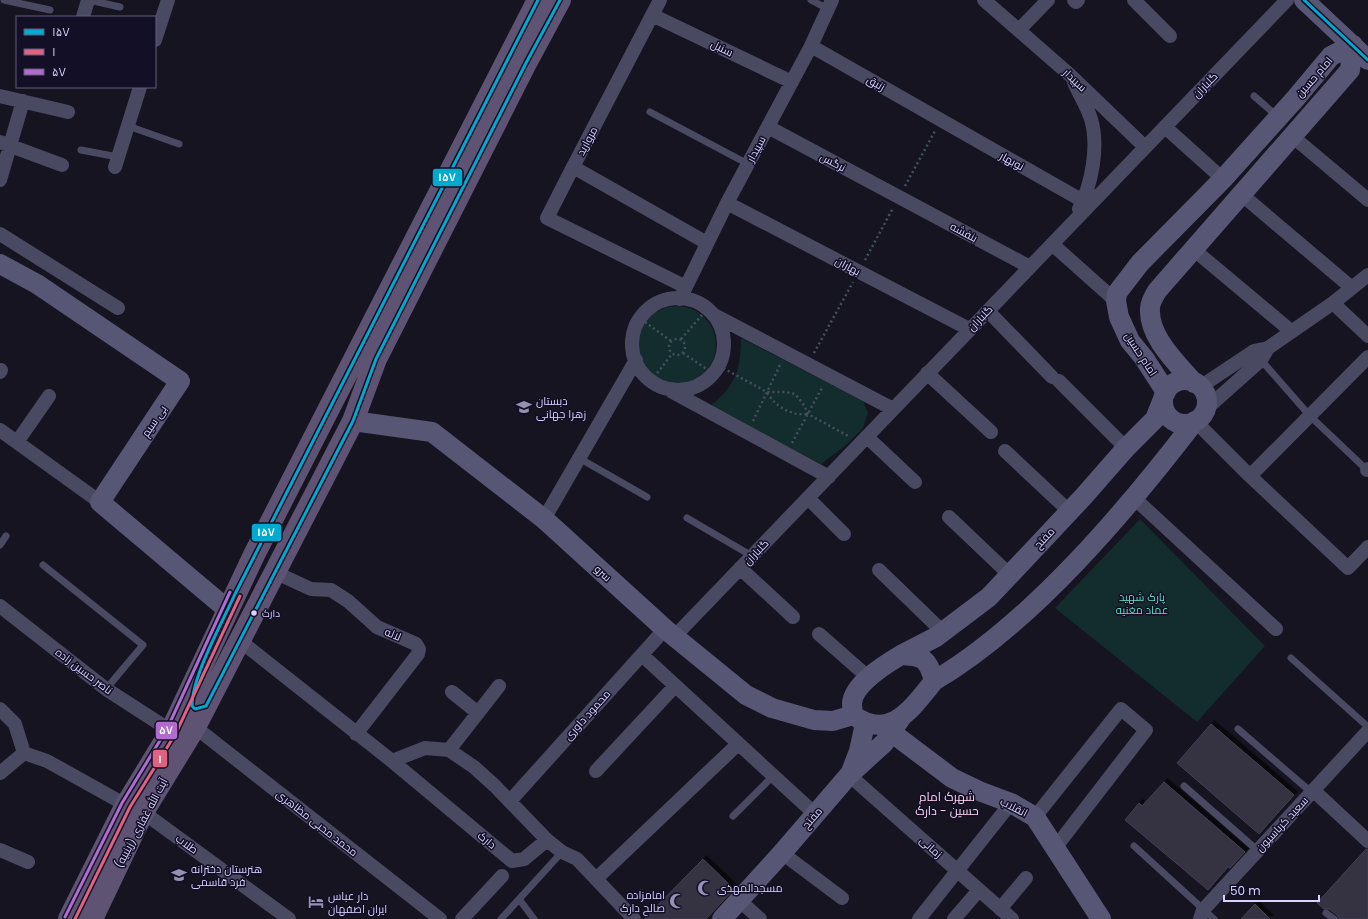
<svg xmlns="http://www.w3.org/2000/svg" width="1368" height="919" font-family="Poppins,Cairo,sans-serif">
<style>
.green{fill:#132c2d}
.building{fill:#343243;stroke:#433f54;filter:url(#shadow)}
.lines{fill:none;stroke-linecap:round;stroke-linejoin:round}
.path{stroke:#44505f;stroke-width:2.5;stroke-dasharray:2 3;stroke-linecap:butt}
.lane{stroke:#4a4962;stroke-width:7}
.street{stroke:#4a4962;stroke-width:14}
.secondary{stroke:#575674;stroke-width:20}
.primary{stroke:#5e5373;stroke-width:22}
.bus-1-casing{stroke:#130f26;stroke-width:6}
.bus-2-casing{stroke:#130f26;stroke-width:6}
.bus-3-casing{stroke:#130f26;stroke-width:6}
.bus-1{stroke:#00a9ce;stroke-width:3}
.bus-2{stroke:#df6280;stroke-width:3}
.bus-3{stroke:#b06ccc;stroke-width:3}
.bus-dot{fill:#d9d4ff;stroke:#130f26;stroke-width:1.5}
.labels{text-anchor:middle;dominant-baseline:central;stroke-width:3;stroke-linejoin:round;paint-order:stroke}
.bus-label{font-size:10px;fill:#d9d4ff;stroke:#130f26;text-anchor:start}
.street-label{font-size:11px;fill:#d9d4ff;stroke:#130f26}
.poi-label{font-size:11px;fill:#d9d4ff;stroke:#130f26;text-anchor:start}
.park-label{font-size:11px;fill:#5fe0c0;stroke:#130f26}
.neighbourhood-label{font-size:12px;fill:#ffd6f0;stroke:#130f26}
.line-badge{stroke:#130f26;stroke-width:1.5}
.badge-label{font-size:11px;text-anchor:middle;font-weight:bold;fill:#fff}
</style>
<defs>
<filter id="shadow"><feDropShadow dx="3.5" dy="-3.5" stdDeviation="0" flood-color="#0009"/></filter>
</defs>
<rect width="100%" height="100%" fill="#161421"/>
<path class="green" d="M638 345a39 39 0 1 1 78 0a39 39 0 1 1-78 0Z
M 741,338 L 863,401 L 868,413 L 863,428 L 845,446 L 821,464 L 710,406 C 735,387 741,369 741,338 Z
M 1140,519 L 1265,646 L 1197,722 L 1055,608 Z"/>
<path class="building" d="M 1211,724 L 1294,795 L 1259,834 L 1177,763 Z
M 1164,782 L 1245,852 L 1230,868 L 1228,867 L 1208,890 L 1125,820 L 1139,803 L 1142,806 Z
M 1366,849 L 1368,849 L 1368,919 L 1339,919 L 1337,915 L 1329,909 L 1324,909 L 1317,903 Z
M 703,859 L 734,889 L 706,919 L 644,919 Z
M 1255,904 L 1270,919 L 1241,919 Z"/>
<g class="lines">
<path class="path" d="M 905,186 L 935,131
M 865,260 L 893,208
M 641,319 L 671,341
M669 347a8 8 0 1 1 16 0a8 8 0 1 1-16 0Z
M 681,339 L 702,315
M 683,353 L 714,374
M 814,353 L 853,282
M 719,366 L 767,392 L 785,392 L 795,394 L 804,405 L 808,414 L 850,437
M 651,381 L 672,354
M 767,393 C 777,407 790,416 808,414
M 753,421 L 780,365
M 792,443 L 823,386"/>
<path class="lane" d="M 4,0 L 50,10
M 89,0 L 120,7
M 811,0 L 828,9
M 1254,96 L 1277,116
M 650,112 L 748,164
M 128,126 L 179,144
M 81,150 L 118,157
M 1261,360 L 1310,416 L 1367,470
M 579,458 L 647,497
M 687,518 L 752,556
M 0,545 L 6,536
M 43,565 L 143,645 L 106,689
M 1291,658 L 1368,727
M 1238,729 L 1311,792
M 1184,786 L 1257,850
M 733,816 L 773,776
M 1134,846 L 1214,919
M 519,899 L 534,919
M 1326,913 L 1334,919
M 501,919 L 562,852"/>
<path class="street" d="M 660,0 L 573,167 L 707,243
M 984,0 L 1070,75 L 1145,147
M 1074,0 L 1076,2 L 1078,0
M 1134,0 L 1170,36
M 652,15 L 792,82
M 83,17 L 88,0
M 1019,30 L 1048,0
M 155,40 L 168,0
M 811,46 L 1083,201
M 1074,82 C 1079,94 1087,106 1091,119 C 1099,146 1092,184 1079,209
M 0,96 L 68,112
M 768,127 L 1030,267
M 1165,127 L 1223,179
M 1292,136 L 1368,200
M 0,142 L 62,165
M 115,167 L 140,87
M 573,167 L 547,218 L 686,287
M 0,180 L 23,101
M 1241,194 L 1352,288
M 727,203 L 969,329
M 0,234 L 118,308
M 1052,244 L 1116,301
M 1193,249 L 1291,331
M632 344a46 46 0 1 1 92 0a46 46 0 1 1-92 0Z
M 680,299 L 727,203 L 811,46 L 832,0
M 1333,303 L 1368,336
M 988,311 L 1052,377
M 714,315 L 893,409
M 0,372 L 1,370
M 927,373 L 991,432
M 1059,381 L 1126,448
M 1200,387 L 1254,351 L 1268,348
M 671,391 L 829,477
M 1206,409 L 1261,360 L 1268,348 L 1333,303 L 1368,275
M 1195,421 L 1250,476 L 1368,357
M 0,430 L 100,502
M 867,437 L 915,482
M 17,442 L 49,396
M 1005,451 L 1069,511
M 1367,470 L 1368,469
M 1250,476 L 1348,568 L 1368,547
M 1133,497 L 1276,629
M 808,498 L 844,534
M 949,517 L 1010,575
M 544,519 L 636,360
M 740,568 L 793,617
M 879,570 L 943,632
M 274,572 L 311,589 L 331,590 L 348,601 L 377,627 L 416,644 L 419,649 L 418,654 L 356,734
M 0,606 L 106,689 L 171,731
M 819,634 L 869,678
M 674,637 L 1287,0
M 239,640 L 392,761 L 512,861 L 524,859 L 547,840
M 642,655 L 815,814
M 452,692 L 478,713
M 0,709 L 15,724 L 24,753
M 195,727 L 440,919
M 449,750 L 499,686
M 392,761 L 425,748 L 449,750 L 474,767 L 495,786 L 547,840 L 562,852 L 577,859 L 634,919
M 596,771 L 675,686
M 0,773 L 24,753 L 47,761 L 126,805
M 849,775 L 1012,919
M 1313,790 L 1368,841
M 510,801 L 665,629
M 143,812 L 289,919
M 1035,817 L 1121,709 L 1146,730 L 1055,848
M 0,850 L 28,862
M 782,853 L 842,898
M 596,879 L 738,744
M 739,900 L 760,919
M 1000,909 L 1026,878
M 462,919 L 502,876
M 919,919 L 1011,803
M 954,919 L 979,890
M 1200,919 L 1203,910 L 1368,731"/>
<path class="secondary" d="M 1304,0 L 1368,60
M 0,264 L 37,284 L 180,381 L 100,502 L 228,610
M1163 402a22 22 0 1 1 44 0a22 22 0 1 1-44 0Z
M 1194,383 C 1177,363 1148,337 1150,308 C 1150,303 1154,296 1157,291 L 1350,70 L 1353,45
M 1166,392 L 1144,358 L 1130,341 L 1119,317 L 1116,301 L 1117,293 L 1140,263 L 1223,179 L 1295,99 L 1331,56 L 1353,45
M 353,421 L 432,432 L 544,519 L 665,629 L 746,695 L 772,708 L 814,720 L 833,721 L 853,715
M 901,655 L 936,637 L 989,597 L 1084,496 L 1126,448 L 1155,419 L 1163,399
M 901,655 C 923,656 928,658 934,681 C 912,708 890,742 853,715 C 853,711 852,707 852,703 C 854,683 886,664 901,655 Z
M 934,681 C 1032,623 1126,511 1195,421
M 891,732 L 952,778 L 979,791 L 1011,803 L 1035,817 L 1101,919
M 851,772 L 859,751 L 865,724
M 722,919 L 782,853 L 849,775 L 884,743 L 901,718"/>
<path class="primary" d="M 69,919 L 126,805 L 171,731 L 254,555 L 538,0
M 92,919 L 143,812 L 195,727 L 353,421 L 376,359 L 526,63 L 560,0"/>
<g class="bus-1-casing">
<path id="bus-1" d="M 538,0 L 235,594 C 222,623 192,676 192,706 L 195,709 L 206,706 L 353,421 L 376,359 L 526,63 L 560,0
M 1304,0 L 1368,60"/>
</g>
<g class="bus-2-casing">
<path id="bus-2" d="M 75,919 L 130,807 L 176,733 L 240,596"/>
</g>
<g class="bus-3-casing">
<path id="bus-3" d="M 65,917 L 122,803 L 167,729 L 230,592"/>
</g>
<use href="#bus-1" class="bus-1"/>
<use href="#bus-2" class="bus-2"/>
<use href="#bus-3" class="bus-3"/>
</g>
<defs>
<g id="school-bare" transform="scale(1.2)"><path d="M0-5L7-2L0 1L-7-2ZM-4 1L0 2.5L4 1V4Q0 6-4 4Z" fill="#9591b1" stroke="#130f26" stroke-width="2.5" paint-order="stroke"/></g>
<g id="mosque-bare" transform="scale(1.2)"><path d="M3.5-4.9A6 6 0 1 0 3.5 4.9A5 5 0 1 1 3.5-4.9Z" fill="#9591b1" stroke="#130f26" stroke-width="2.5" paint-order="stroke"/></g>
<g id="hotel-bare" transform="scale(1.2)"><path d="M-6-4.5h1.5V1H6V5H4.5V3h-9V5H-6ZM-4 0a1.8 1.8 0 1 1 3.6 0ZM.5 0V-2.5h3Q6-2.5 6 0Z" fill="#9591b1" stroke="#130f26" stroke-width="2.5" paint-order="stroke"/></g>
</defs>
<g fill-rule="evenodd">
<use href="#school-bare" x="524" y="407"/>
<use href="#school-bare" x="179" y="875"/>
<use href="#mosque-bare" x="705" y="888"/>
<use href="#mosque-bare" x="677" y="901"/>
<use href="#hotel-bare" x="316" y="902"/>
</g>
<circle class="bus-dot" cx="254" cy="613" r="3.5"/>
<g class="labels">
<g class="bus-label">
<text x="262" y="613">دارک</text>
</g>
<g class="street-label">
<text transform="translate(722 48) rotate(26)">سنبل</text>
<text transform="translate(1314 77) rotate(-49)">امام حسین</text>
<text transform="translate(1075 80) rotate(43)">سپیدار</text>
<text transform="translate(876 83) rotate(30)">زنبق</text>
<text transform="translate(1205 85) rotate(-46)">گلباران</text>
<text transform="translate(587 141) rotate(-62)">مروارید</text>
<text transform="translate(756 149) rotate(-62)">سپیدار</text>
<text transform="translate(1012 161) rotate(29)">نوبهار</text>
<text transform="translate(833 162) rotate(28)">نرگس</text>
<text transform="translate(964 232) rotate(28)">بنفشه</text>
<text transform="translate(848 266) rotate(28)">بهاران</text>
<text transform="translate(980 318) rotate(-46)">گلباران</text>
<text transform="translate(1141 354) rotate(57)">امام حسین</text>
<text transform="translate(154 421) rotate(-56)">بی سیم</text>
<text transform="translate(1044 538) rotate(-47)">مفتح</text>
<text transform="translate(756 552) rotate(-46)">گلباران</text>
<text transform="translate(603 573) rotate(42)">سرو</text>
<text transform="translate(393 634) rotate(23)">لاله</text>
<text transform="translate(84 671) rotate(37)">ناصر حسین زاده</text>
<text transform="translate(587 715) rotate(-48)">محمود داوری</text>
<text transform="translate(1014 807) rotate(27)">انقلاب</text>
<text transform="translate(812 818) rotate(-49)">مفتح</text>
<text transform="translate(141 823) rotate(-62)">آیت الله غفاری (زینبیه)</text>
<text transform="translate(317 823) rotate(38)">محمد محبی مظاهری</text>
<text transform="translate(1282 824) rotate(-47)">سعید کرباسیون</text>
<text transform="translate(487 840) rotate(40)">دارک</text>
<text transform="translate(187 844) rotate(36)">طلاب</text>
<text transform="translate(931 847) rotate(42)">زمانی</text>
</g>
<g class="poi-label">
<text x="536" y="401">دبستان<tspan x="536" dy="13">زهرا جهانی</tspan></text>
<text x="191" y="869">هنرستان دخترانه<tspan x="191" dy="13">فرد قاسمی</tspan></text>
<text x="717" y="888">مسجدالمهذی</text>
<text x="665" y="895" text-anchor="end">امامزاده<tspan x="665" dy="13">صالح دارک</tspan></text>
<text x="328" y="896">دار عباس<tspan x="328" dy="13">ایران اصفهان</tspan></text>
</g>
<g class="park-label">
<text x="1142" y="597">پارک شهید<tspan x="1142" dy="13">عماد مغنیه</tspan></text>
</g>
<g class="neighbourhood-label">
<text x="947" y="796">شهرک امام<tspan x="947" dy="14">حسین - دارک</tspan></text>
</g>
</g>
<g class="line-badge">
<rect x="432" y="168" width="31" height="19" rx="4" fill="#00a9ce"/>
<rect x="251" y="523" width="31" height="19" rx="4" fill="#00a9ce"/>
<rect x="155" y="721" width="23" height="19" rx="4" fill="#b06ccc"/>
<rect x="152" y="749" width="16" height="19" rx="4" fill="#df6280"/>
</g>
<g class="badge-label">
<text x="447" y="181">۱۵۷</text>
<text x="266" y="536">۱۵۷</text>
<text x="166" y="734">۵۷</text>
<text x="160" y="763">۱</text>
</g>
<rect x="16" y="16" width="140" height="72" fill="#130f26" stroke="#625e7d"/>
<rect x="24" y="29" width="20" height="6" fill="#00a9ce" stroke="#625e7d"/>
<text x="52" y="36" font-size="12" fill="#d9d4ff">۱۵۷</text>
<rect x="24" y="49" width="20" height="6" fill="#df6280" stroke="#625e7d"/>
<text x="52" y="56" font-size="12" fill="#d9d4ff">۱</text>
<rect x="24" y="69" width="20" height="6" fill="#b06ccc" stroke="#625e7d"/>
<text x="52" y="76" font-size="12" fill="#d9d4ff">۵۷</text>
<path d="M1224 895v6h95v-6" fill="none" stroke="#d9d4ff" stroke-width="2"/>
<text x="1230" y="895" font-size="12" fill="#d9d4ff" stroke="#130f26" stroke-width="3" paint-order="stroke">50 m</text>
</svg>
